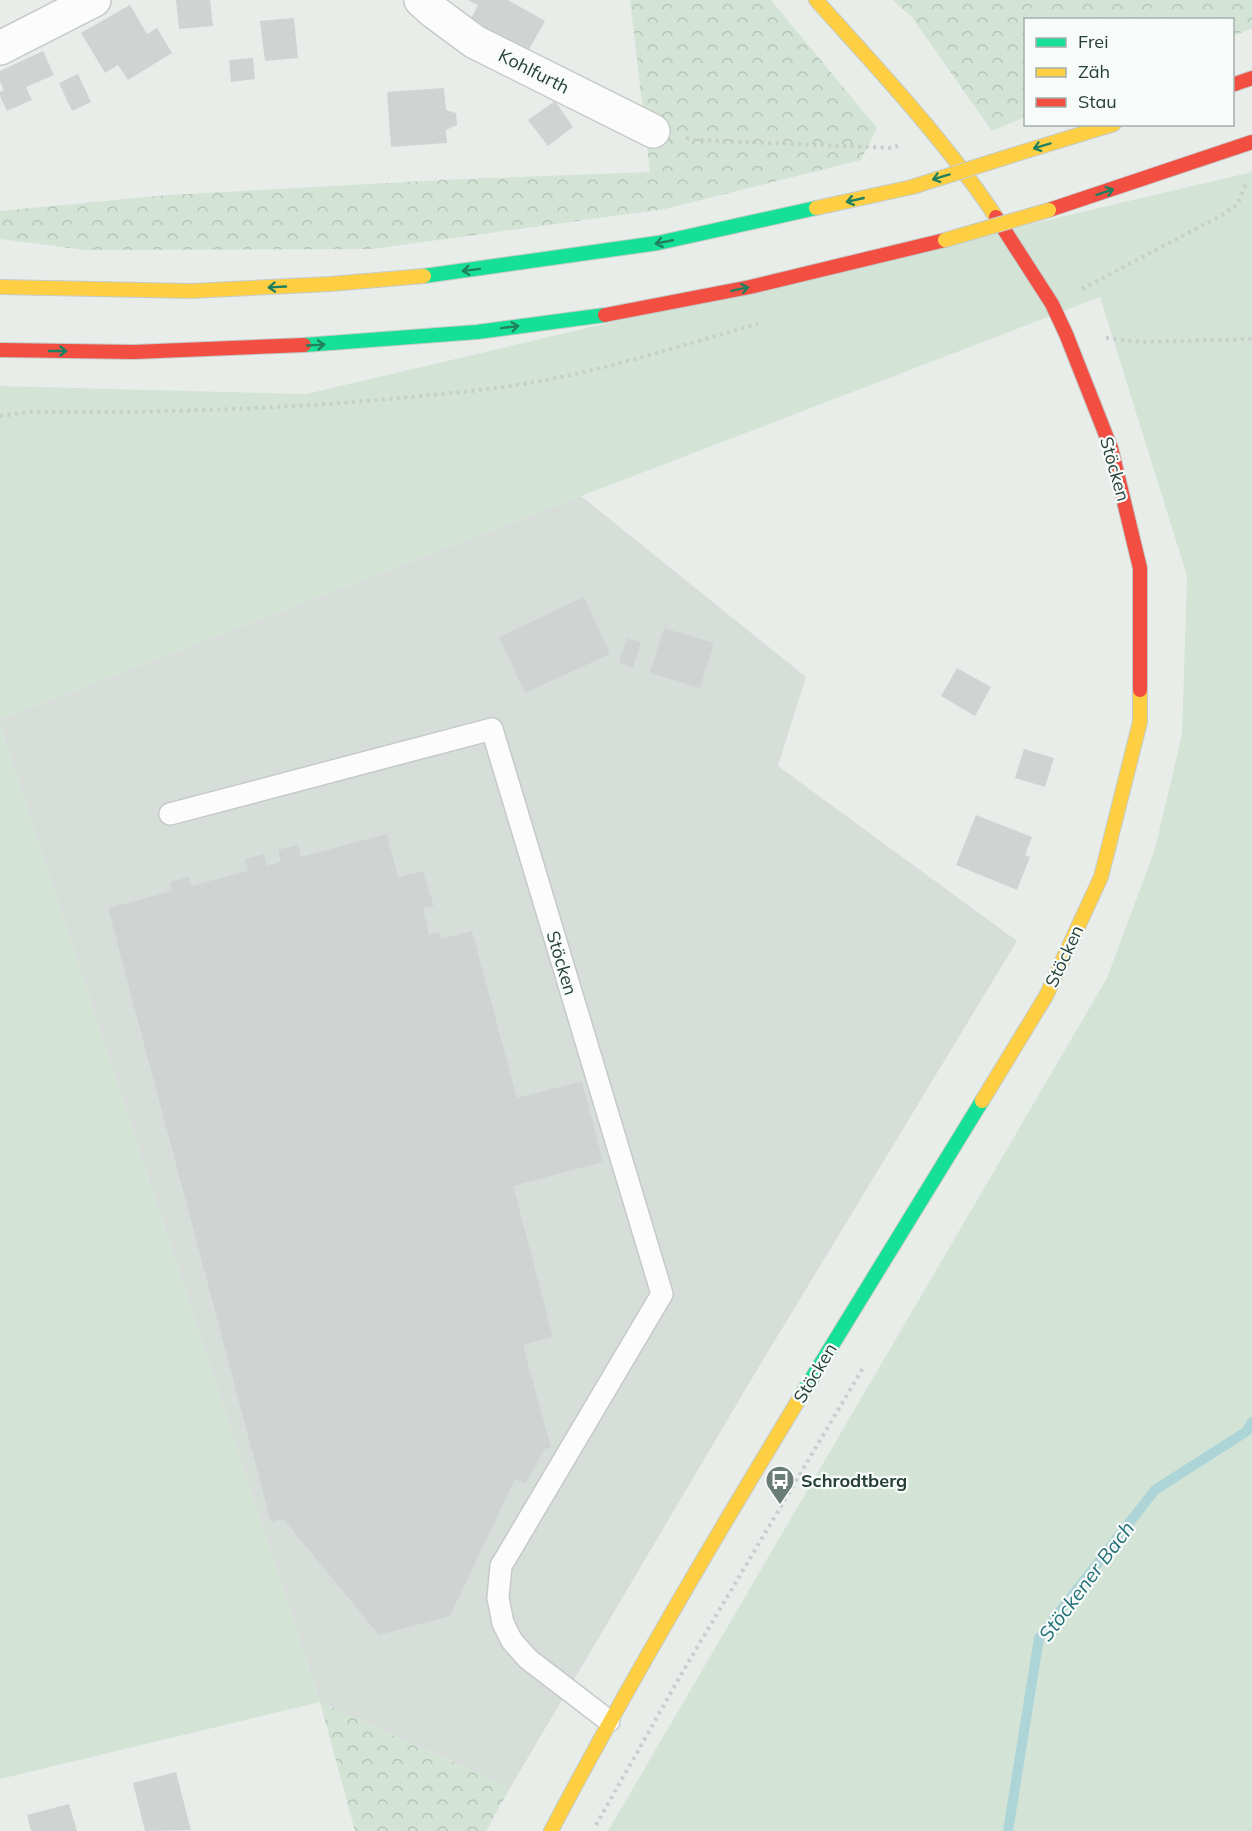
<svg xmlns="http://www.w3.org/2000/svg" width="1252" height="1831" font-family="Mulish,sans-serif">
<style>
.built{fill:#d7deda}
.forest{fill:url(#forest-crowns)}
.green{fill:#d3e4d7}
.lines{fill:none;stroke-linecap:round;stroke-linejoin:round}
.stream{stroke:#add4d6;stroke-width:10}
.building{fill:#cfd4d2}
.lane-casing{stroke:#c5cac7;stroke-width:24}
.street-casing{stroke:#c5cac7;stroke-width:36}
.fast-casing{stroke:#c3cbc8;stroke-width:16}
.slow-casing{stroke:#c3cbc8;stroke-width:16}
.jam-casing{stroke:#c3cbc8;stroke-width:16}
.path{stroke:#c7cecb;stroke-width:4;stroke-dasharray:3 4.5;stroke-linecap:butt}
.lane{stroke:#fcfcfc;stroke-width:21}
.street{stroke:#fcfcfc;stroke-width:33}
.fast{stroke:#16e098;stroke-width:14}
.slow{stroke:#ffcf43;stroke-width:14}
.jam{stroke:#f24e42;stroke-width:14}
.slow-bridge-casing{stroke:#c3cbc8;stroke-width:16;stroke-linecap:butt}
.slow-bridge{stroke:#ffcf43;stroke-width:14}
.oneway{stroke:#207f5e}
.labels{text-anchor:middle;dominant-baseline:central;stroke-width:4.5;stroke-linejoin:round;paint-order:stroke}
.street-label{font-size:18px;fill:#263f37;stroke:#f7fbf9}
.poi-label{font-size:18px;font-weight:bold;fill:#263f37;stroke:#f7fbf9;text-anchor:start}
.water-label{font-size:20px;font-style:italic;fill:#247078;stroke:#f7fbf9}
</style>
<defs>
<pattern id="forest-crowns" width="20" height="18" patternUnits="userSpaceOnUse" patternTransform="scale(1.5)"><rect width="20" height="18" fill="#d3e4d7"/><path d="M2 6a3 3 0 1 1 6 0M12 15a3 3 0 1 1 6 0" fill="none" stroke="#b5c5b9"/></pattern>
</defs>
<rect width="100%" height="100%" fill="#e8edea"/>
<path class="built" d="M 581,496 L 806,677 L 778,766 L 1017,941 L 754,1375 L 510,1788 L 320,1702 L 0,726 L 0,719 Z"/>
<path class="forest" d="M 630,0 L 771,0 L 877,128 L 861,160 L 665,209 L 372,249 L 85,250 L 0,239 L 0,211 L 167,195 L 461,179 L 650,172 Z
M 893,0 L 1252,0 L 1252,28 L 1233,36 L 1232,20 L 1026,20 L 1025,117 L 992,131 L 911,16 Z
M 320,1702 L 510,1788 L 486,1831 L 355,1831 Z"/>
<path class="green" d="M 1252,172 L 1252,1831 L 608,1831 L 1107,978 L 1155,849 L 1182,734 L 1187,576 L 1100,297 L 0,719 L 0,386 L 306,394 Z
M 0,726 L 320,1702 L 0,1779 Z"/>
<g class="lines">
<path class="stream" d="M 1008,1831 L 1039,1638 L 1155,1490 L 1247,1431 L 1252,1422"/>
</g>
<path class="building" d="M 176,0 L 210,0 L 213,26 L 179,29 Z
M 468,0 L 508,0 L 545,21 L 527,53 L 470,21 L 478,5 Z
M 130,5 L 147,34 L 157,28 L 172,53 L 128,80 L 118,65 L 105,73 L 81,33 Z
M 294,18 L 298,58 L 265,61 L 260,21 Z
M 43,51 L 54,75 L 26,87 L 32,100 L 7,111 L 0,96 L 0,92 L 4,90 L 0,82 L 0,71 Z
M 253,58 L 255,79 L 231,82 L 229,60 Z
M 78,74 L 91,102 L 72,111 L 59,83 Z
M 444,88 L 446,110 L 456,113 L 457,125 L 446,130 L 447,143 L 391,147 L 387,92 Z
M 555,101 L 573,127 L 548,146 L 528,120 Z
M 584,597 L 610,654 L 525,693 L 499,637 Z
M 664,628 L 714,643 L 700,688 L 650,673 Z
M 627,638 L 641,642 L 633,668 L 619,663 Z
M 957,668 L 991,687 L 975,716 L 941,696 Z
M 1024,749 L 1054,758 L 1045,787 L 1015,778 Z
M 976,815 L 1032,837 L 1025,855 L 1030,857 L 1017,890 L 956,865 Z
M 387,834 L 398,877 L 423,871 L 434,906 L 423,908 L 429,935 L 439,932 L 441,939 L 472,931 L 517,1098 L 582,1081 L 603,1162 L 513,1186 L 553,1337 L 523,1345 L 551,1448 L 545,1449 L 525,1484 L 515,1479 L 450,1616 L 379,1635 L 284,1520 L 282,1519 L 271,1522 L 108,908 L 172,891 L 170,882 L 189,877 L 191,886 L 248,871 L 245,859 L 264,854 L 267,866 L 281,862 L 278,850 L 298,845 L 301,857 Z
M 176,1772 L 191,1830 L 145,1831 L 133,1783 Z
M 69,1804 L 77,1831 L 31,1831 L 27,1815 Z"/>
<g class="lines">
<g class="lane-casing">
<path id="lane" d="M 170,814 L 492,729 L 662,1294 L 501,1566 L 498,1598 L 503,1623 L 512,1641 L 528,1659 L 609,1721"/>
</g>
<g class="street-casing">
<path id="street" d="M 421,0 L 433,11 L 475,42 L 653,131
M 0,48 L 94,0"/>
</g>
<g class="fast-casing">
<path id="fast" d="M 424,276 L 658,243 L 816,208
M 304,345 L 477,332 L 605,315
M 804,1391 L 982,1101"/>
</g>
<g class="slow-casing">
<path id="slow" d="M 816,0 C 879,70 944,139 996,217
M 1010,156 L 1114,124
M 816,208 L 912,187
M 0,287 L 191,291 L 330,284 L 424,276
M 982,1101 L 1046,996 L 1101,877 L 1140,722 L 1140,690
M 551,1831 C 630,1681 716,1536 804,1391"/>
</g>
<g class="jam-casing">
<path id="jam" d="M 1232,85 L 1252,78
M 1049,210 L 1252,142
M 996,217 L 1052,304 L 1066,334 L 1111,448 L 1140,568 L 1140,690
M 605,315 L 750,287 L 945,240
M 0,350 L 134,352 L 304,345"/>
</g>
<path class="path" d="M 686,138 L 696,140 L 893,148 L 899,145
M 1082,289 L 1220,216 L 1237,205 L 1247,181
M 1106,338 L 1143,342 L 1252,339
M 0,416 L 29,412 C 142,413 254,410 366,401 C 420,396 475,392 529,383 C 607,370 682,345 758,324
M 596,1825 L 682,1673 L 863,1368"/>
<use href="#lane" class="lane"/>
<use href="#street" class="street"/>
<use href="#fast" class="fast"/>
<use href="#slow" class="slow"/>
<use href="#jam" class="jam"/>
<g class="slow-bridge-casing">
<path id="slow-bridge" d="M 912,187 L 1010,156
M 945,240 L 1049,210"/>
</g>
<use href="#slow-bridge" class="slow-bridge"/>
</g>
<defs><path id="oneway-shaft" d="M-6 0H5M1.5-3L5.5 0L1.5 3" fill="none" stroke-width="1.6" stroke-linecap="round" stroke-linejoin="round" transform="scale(1.5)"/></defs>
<g class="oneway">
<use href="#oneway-shaft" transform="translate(1042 146) rotate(163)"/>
<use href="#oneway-shaft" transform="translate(941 177) rotate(163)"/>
<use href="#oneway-shaft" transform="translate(1105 192) rotate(-18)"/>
<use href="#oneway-shaft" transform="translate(855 200) rotate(167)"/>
<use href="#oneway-shaft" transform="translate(664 242) rotate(169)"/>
<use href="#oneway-shaft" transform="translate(471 270) rotate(173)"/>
<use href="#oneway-shaft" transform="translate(277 287) rotate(177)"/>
<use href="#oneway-shaft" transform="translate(740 289) rotate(-12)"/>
<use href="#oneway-shaft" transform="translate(510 327) rotate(-7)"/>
<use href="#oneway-shaft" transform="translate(316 345) rotate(-3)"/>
<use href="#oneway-shaft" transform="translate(58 351)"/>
</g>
<defs>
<g id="bus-pin" transform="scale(1.5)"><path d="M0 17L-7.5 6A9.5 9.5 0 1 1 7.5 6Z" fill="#6a7c76" stroke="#f7fbf9"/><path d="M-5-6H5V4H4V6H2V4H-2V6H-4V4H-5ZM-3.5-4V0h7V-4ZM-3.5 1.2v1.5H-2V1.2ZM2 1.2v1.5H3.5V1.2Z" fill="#fff"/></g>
</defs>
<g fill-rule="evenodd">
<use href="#bus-pin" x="780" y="1480"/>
</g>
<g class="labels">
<g class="street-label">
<text transform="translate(534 71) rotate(27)">Kohlfurth</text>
<text transform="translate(1115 469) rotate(74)">Stöcken</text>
<text transform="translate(1064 956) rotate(-65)">Stöcken</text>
<text transform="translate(562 963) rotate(73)">Stöcken</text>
<text transform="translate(815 1373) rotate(-59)">Stöcken</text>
</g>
<g class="poi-label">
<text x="801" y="1480">Schrodtberg</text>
</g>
<g class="water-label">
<text transform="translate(1086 1581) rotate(-53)">Stöckener Bach</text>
</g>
</g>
<rect x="1024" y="18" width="210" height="108" fill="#f7fbf9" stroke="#a3b0ab" stroke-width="1.5"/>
<rect x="1036" y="38" width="30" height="9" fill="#16e098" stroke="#a3b0ab" stroke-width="1.5"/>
<text x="1078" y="48" font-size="18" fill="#263f37">Frei</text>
<rect x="1036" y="68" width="30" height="9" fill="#ffcf43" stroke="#a3b0ab" stroke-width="1.5"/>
<text x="1078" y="78" font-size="18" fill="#263f37">Zäh</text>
<rect x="1036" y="98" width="30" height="9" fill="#f24e42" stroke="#a3b0ab" stroke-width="1.5"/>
<text x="1078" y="108" font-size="18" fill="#263f37">Stau</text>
</svg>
